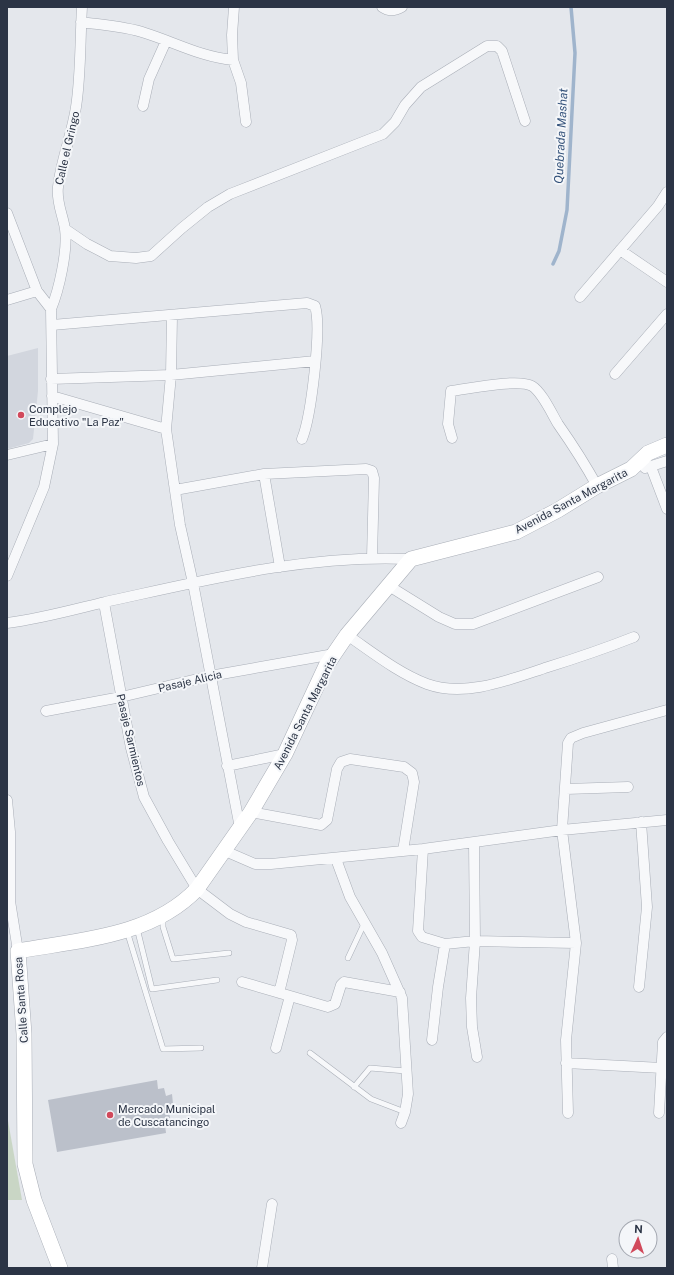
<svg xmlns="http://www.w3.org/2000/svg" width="674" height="1275" font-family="'Public Sans',sans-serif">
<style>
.built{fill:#d2d6de}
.green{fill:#c9d6c5}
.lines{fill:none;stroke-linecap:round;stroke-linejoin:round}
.stream{stroke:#9fb4cc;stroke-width:3.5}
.building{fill:#bbc0ca}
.lane-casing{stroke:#a9aeb7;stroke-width:6}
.street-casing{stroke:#a9aeb7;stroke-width:11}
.secondary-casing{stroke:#a9aeb7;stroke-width:16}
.lane{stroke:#f7f8fa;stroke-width:5}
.street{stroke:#f7f8fa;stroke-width:10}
.secondary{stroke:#fff;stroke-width:15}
.poi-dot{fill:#d1495b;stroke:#f4f6f9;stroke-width:1.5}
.labels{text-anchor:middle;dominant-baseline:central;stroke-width:4;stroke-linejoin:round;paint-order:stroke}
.street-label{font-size:11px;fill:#2b3445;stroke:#f4f6f9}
.poi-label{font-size:11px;fill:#2b3445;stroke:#f4f6f9;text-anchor:start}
.water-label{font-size:12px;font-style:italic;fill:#34527a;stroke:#f4f6f9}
</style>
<rect width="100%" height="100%" fill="#e4e7ec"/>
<path class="built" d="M 38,348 L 38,391 L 33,439 L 29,443 L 7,449 L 7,356 Z"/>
<path class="green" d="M 7,1115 L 22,1200 L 7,1200 Z"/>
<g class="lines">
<path class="stream" d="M 553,264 L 559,251 L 567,210 L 575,53 L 571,7"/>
</g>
<path class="building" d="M 157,1080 L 158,1089 L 164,1088 L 166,1096 L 172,1094 L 173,1104 L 168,1105 L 171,1124 L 165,1125 L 166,1133 L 57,1152 L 48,1100 Z"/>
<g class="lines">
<g class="lane-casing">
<path id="lane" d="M 163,917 L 163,927 L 173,959 L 229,953
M 137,928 L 152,989 L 217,980
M 127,931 L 163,1049 L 201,1048
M 348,958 L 364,924
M 310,1053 L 371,1099 L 405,1112
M 354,1087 L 370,1068 L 406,1071"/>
</g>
<g class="street-casing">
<path id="street" d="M 234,7 L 232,35 L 233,60 L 241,83 L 246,122
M 382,7 C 389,12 395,11 402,7
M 81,22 C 102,25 124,26 145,33 C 174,42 201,57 233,60
M 143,106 L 149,79 L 166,41
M 7,213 L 37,291 L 51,309
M 65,229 L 87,244 L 110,256 L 136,258 L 151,256 L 182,228 L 208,207 L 230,194 L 383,134 L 395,122 L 405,105 L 421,87 L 487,46 L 497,46 L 502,51 L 525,121
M 620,250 L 667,282
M 580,297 L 658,206 L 667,192
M 7,300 L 37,291
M 172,316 L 171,375 L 166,429 L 180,525 L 193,583 L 240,828
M 52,325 L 307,303 L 315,306 C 322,328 311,417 302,439
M 615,374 L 667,314
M 51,379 L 171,375 L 315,361
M 52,396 L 166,429
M 452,438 L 448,424 L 451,391 C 468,389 518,378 532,386 C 542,392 552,414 558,424 C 572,444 585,464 597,486
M 7,455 L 53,444
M 651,467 L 667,509
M 645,468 L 667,461
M 264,474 L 280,567
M 175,490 L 264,474 L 366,469 L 372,471 L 374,478 L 372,558
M 7,576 L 44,487 L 53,444 L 51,309 C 59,290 68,250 65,229 C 63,215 56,202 58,187 C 61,160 72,134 76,107 C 81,75 80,40 82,7
M 389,586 L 439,617 L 455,624 L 473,624 L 598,577
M 104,603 L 131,748 L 144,797 L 168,841 L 197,889 L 230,914 L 246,922 L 291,935 L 292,940 L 279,993
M 7,623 C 40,619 72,610 105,602 C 206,580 307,554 411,559
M 347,635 C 372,652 398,673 427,684 C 466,698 511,679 548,667 C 577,658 606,648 634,637
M 46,711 L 121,697 L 210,676 L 334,654
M 227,766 L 285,754
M 566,789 L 628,787
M 7,800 L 10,832 L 10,901 L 18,951
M 251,812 L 321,825 L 327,820 L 337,769 L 341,762 L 350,759 L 404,767 L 412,773 L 414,782 L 403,851
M 474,843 L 475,941 L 471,998 L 472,1027 L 477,1057
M 423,849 L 418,931 L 422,937 L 445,944 L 475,941 L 576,943
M 225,851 L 255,864 L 271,864 L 423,849 L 562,830 L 667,820
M 336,859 L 350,897 L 382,953 L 402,998 L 408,1094 L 405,1112 L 401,1123
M 242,982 L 328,1007 L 335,1004 L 341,985 L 344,982 L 400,992
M 639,987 L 647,907 L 641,822
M 432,1040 L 438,987 L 445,944
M 276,1048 L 290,996
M 566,1063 L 662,1068
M 568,1113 L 566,1040 L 576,943 L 562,830 L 568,743 L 571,738 L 583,733 L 667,710
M 659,1113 L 663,1042 L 667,1037
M 612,1259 L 613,1268
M 262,1268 L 272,1204"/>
</g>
<g class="secondary-casing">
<path id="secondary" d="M 60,1268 L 34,1200 L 25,1164 L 24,1034 L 18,951 C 79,940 151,937 197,889 L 251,812 L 285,754 L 326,666 L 334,654 L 347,635 L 411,559 L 516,532 L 558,510 L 597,486 L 631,469 L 648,453 L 667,445"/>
</g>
<use href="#lane" class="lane"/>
<use href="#street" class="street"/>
<use href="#secondary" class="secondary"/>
</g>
<g class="poi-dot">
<circle cx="21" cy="415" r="4"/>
<circle cx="110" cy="1115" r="4"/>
</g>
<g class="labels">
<g class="street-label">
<text transform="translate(67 148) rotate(-77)">Calle el Gringo</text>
<text transform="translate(571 501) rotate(-28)">Avenida Santa Margarita</text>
<text transform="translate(190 681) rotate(-13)">Pasaje Alicia</text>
<text transform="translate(305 713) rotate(-63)">Avenida Santa Margarita</text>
<text transform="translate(131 740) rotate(77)">Pasaje Sarmientos</text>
<text transform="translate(21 1000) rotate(-94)">Calle Santa Rosa</text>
</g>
<g class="poi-label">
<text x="29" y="409">Complejo<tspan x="29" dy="13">Educativo "La Paz"</tspan></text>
<text x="118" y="1109">Mercado Municipal<tspan x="118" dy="13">de Cuscatancingo</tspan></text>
</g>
<g class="water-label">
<text transform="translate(561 136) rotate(-87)">Quebrada Mashat</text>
</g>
</g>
<rect width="674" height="1275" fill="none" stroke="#2b3445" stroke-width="16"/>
<g transform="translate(638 1239) rotate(3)"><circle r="19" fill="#f4f6f9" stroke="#a4a8b1"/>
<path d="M0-3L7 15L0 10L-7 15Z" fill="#d1495b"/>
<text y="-6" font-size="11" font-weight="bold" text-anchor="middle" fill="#2b3445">N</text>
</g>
</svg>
